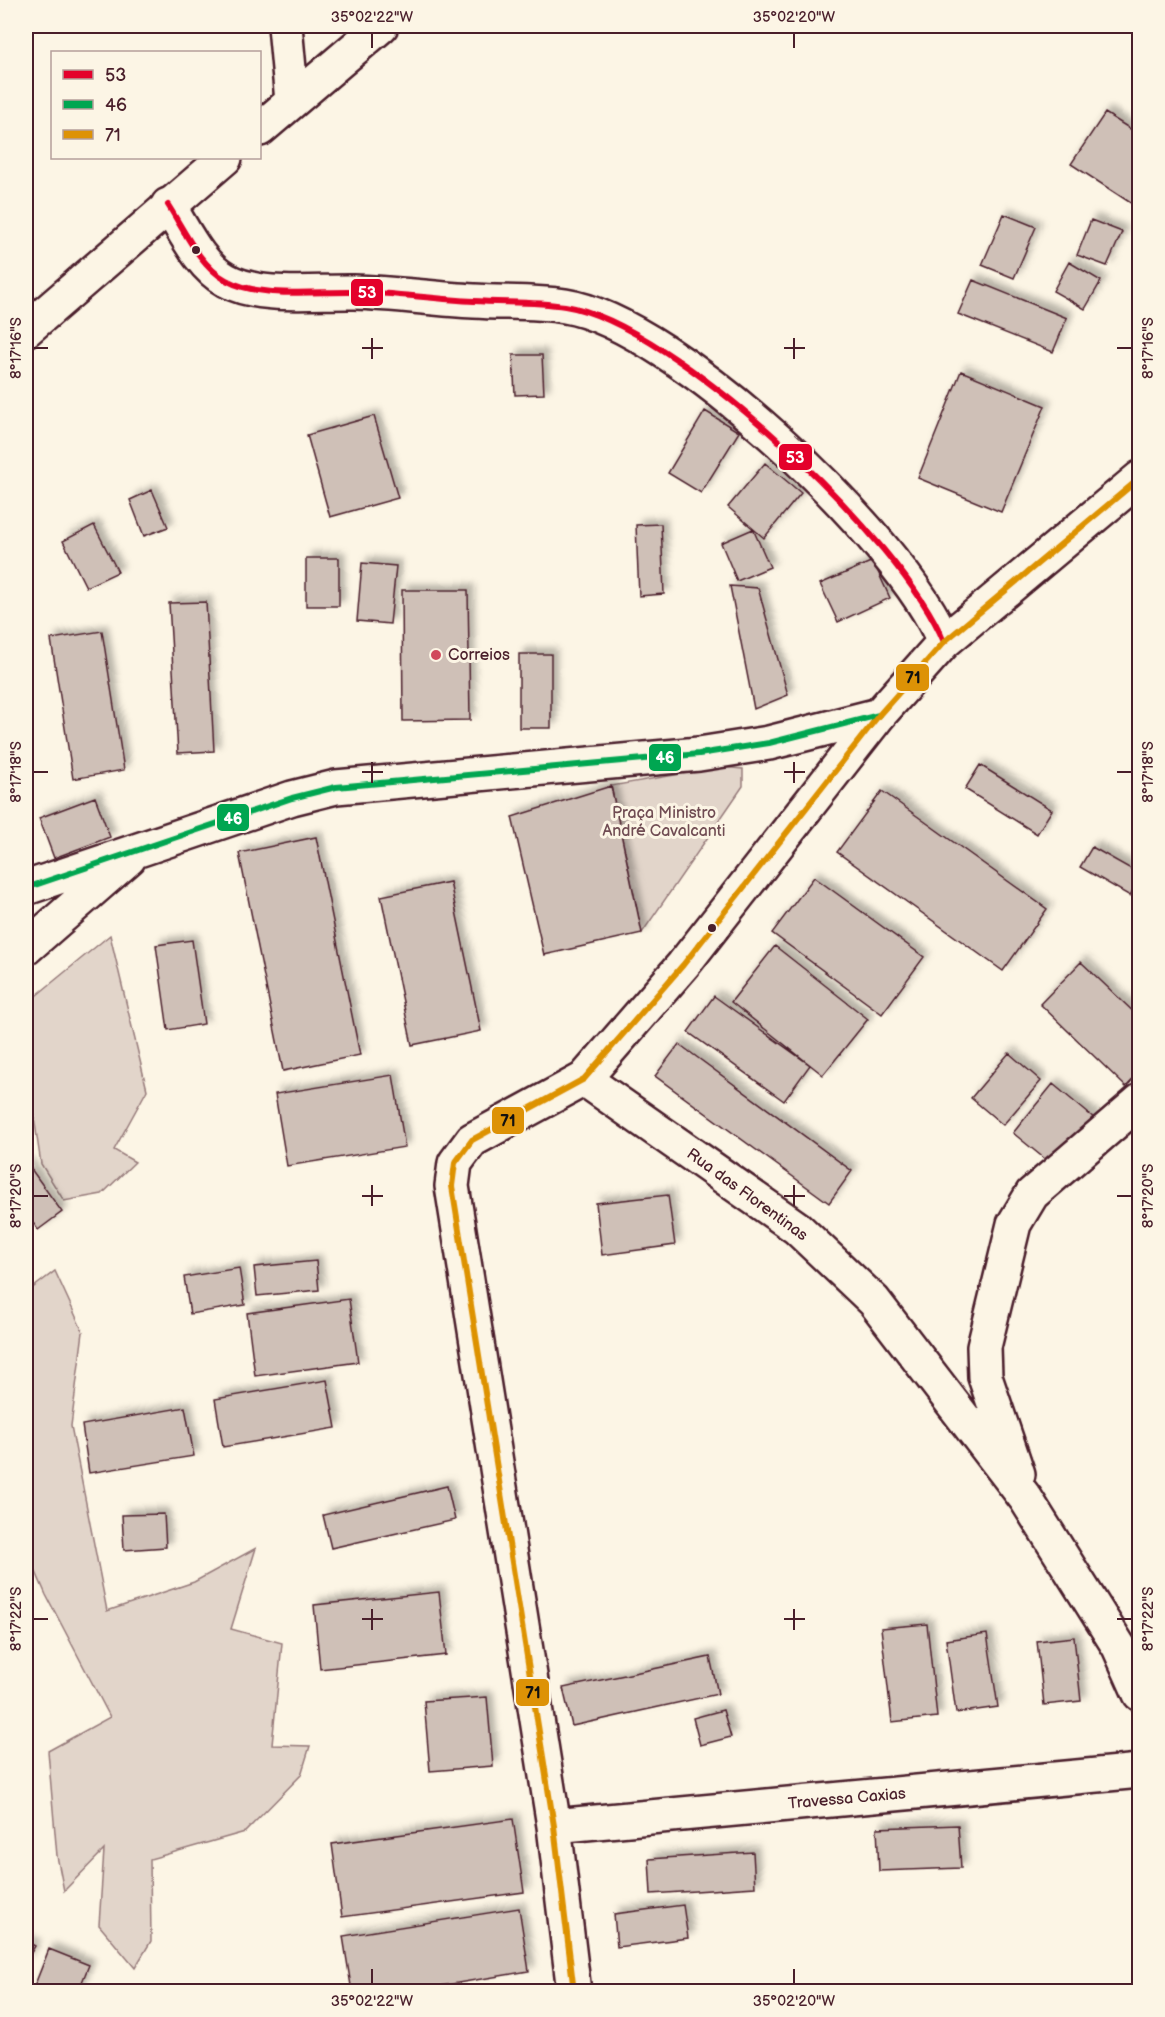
<svg xmlns="http://www.w3.org/2000/svg" width="1165" height="2017" font-family="'Balsamiq Sans',sans-serif">
<style>
.green{fill:#e2d5ca;stroke:#967a7a;stroke-width:1.5}
.building{fill:#cfc0b7;stroke:#4a1f2b;stroke-width:1.5;filter:url(#shadow)}
.lines{fill:none;stroke-linecap:round;stroke-linejoin:round}
.minor-casing{stroke:#4a1f2b;stroke-width:38}
.major-casing{stroke:#4a1f2b;stroke-width:38}
.minor{stroke:#fcf5e5;stroke-width:33}
.major{stroke:#fcf5e5;stroke-width:33}
.bus-1-casing{stroke:#fcf5e5;stroke-width:10}
.bus-2-casing{stroke:#fcf5e5;stroke-width:10}
.bus-3-casing{stroke:#fcf5e5;stroke-width:10}
.bus-1{stroke:#e4002b;stroke-width:6}
.bus-2{stroke:#00a651;stroke-width:6}
.bus-3{stroke:#dd9206;stroke-width:6}
.ticks{fill:none;stroke:#4a1f2b;stroke-width:2}
.bus-dot{fill:#4a1f2b;stroke:#fcf5e5;stroke-width:2}
.poi-dot{fill:#d1495b;stroke:#fcf5e5;stroke-width:2}
.labels{text-anchor:middle;dominant-baseline:central;stroke-width:6;stroke-linejoin:round;paint-order:stroke}
.poi-label{font-size:16px;fill:#4a1f2b;stroke:#fcf5e5;text-anchor:start}
.park-label{font-size:16px;fill:#704c53;stroke:#fcf5e5}
.street-label{font-size:16px;fill:#4a1f2b;stroke:#fcf5e5}
.line-badge{stroke:#fcf5e5;stroke-width:2}
.badge-label{font-size:16px;text-anchor:middle;font-weight:bold;fill:#fff}
.pale-badge-label{font-size:16px;text-anchor:middle;font-weight:bold;fill:#111}
.neatline{fill:none;stroke:#4a1f2b;stroke-width:2}
.ticks-label{font-size:15px;text-anchor:middle;fill:#4a1f2b}
</style>
<defs>
<filter id="shadow"><feDropShadow dx="5.5" dy="-5.5" stdDeviation="3" flood-color="#0004"/></filter>
</defs>
<rect width="100%" height="100%" fill="#fcf5e5"/>
<filter id="ink" filterUnits="userSpaceOnUse"><feTurbulence type="fractalNoise" baseFrequency=".0167" numOctaves="2"/><feDisplacementMap in="SourceGraphic" scale="12" xChannelSelector="R" yChannelSelector="G"/><feConvolveMatrix kernelMatrix="1 2 1 2 8 2 1 2 1" color-interpolation-filters="sRGB"/></filter>
<g filter="url(#ink)">
<path class="green" d="M 721,767 L 743,769 L 743,786 L 642,933 L 611,786 Z
M 110,935 L 147,1090 L 114,1150 L 135,1162 L 102,1194 L 64,1201 L 41,1164 L 29,1083 L 26,1081 L 26,1004 Z
M 55,1271 L 83,1332 L 71,1426 L 107,1611 L 194,1582 L 256,1548 L 231,1629 L 282,1643 L 272,1745 L 310,1746 L 301,1775 L 245,1832 L 150,1859 L 151,1941 L 135,1968 L 99,1925 L 104,1850 L 64,1891 L 57,1856 L 48,1751 L 110,1717 L 46,1595 L 26,1549 L 26,1293 Z"/>
<path class="building" d="M 1105,113 L 1140,135 L 1140,209 L 1071,164 Z
M 1004,214 L 1036,227 L 1014,278 L 982,265 Z
M 1091,220 L 1122,232 L 1107,266 L 1077,255 Z
M 1069,262 L 1101,281 L 1085,309 L 1053,291 Z
M 973,280 L 1067,318 L 1053,352 L 958,314 Z
M 513,355 L 542,355 L 544,394 L 515,395 Z
M 961,371 L 1045,406 L 1001,512 L 918,478 Z
M 705,411 L 739,432 L 701,493 L 668,473 Z
M 374,416 L 398,498 L 330,517 L 307,435 Z
M 765,463 L 801,493 L 764,538 L 728,507 Z
M 152,490 L 168,527 L 144,536 L 130,500 Z
M 661,524 L 664,594 L 639,596 L 636,525 Z
M 94,525 L 118,572 L 86,587 L 63,541 Z
M 753,529 L 770,567 L 737,581 L 721,543 Z
M 306,558 L 339,558 L 339,606 L 306,606 Z
M 873,561 L 890,598 L 838,622 L 820,584 Z
M 362,563 L 396,566 L 390,624 L 357,621 Z
M 730,586 L 758,588 L 788,695 L 754,709 Z
M 402,590 L 468,590 L 470,720 L 403,721 Z
M 206,602 L 214,751 L 178,753 L 169,603 Z
M 102,631 L 124,770 L 73,779 L 51,639 Z
M 519,654 L 551,654 L 551,728 L 519,728 Z
M 980,765 L 1052,810 L 1037,834 L 965,789 Z
M 611,786 L 642,933 L 544,955 L 512,817 Z
M 882,791 L 1047,909 L 1003,971 L 837,852 Z
M 95,797 L 110,837 L 54,858 L 39,818 Z
M 316,837 L 360,1055 L 283,1071 L 239,853 Z
M 1092,847 L 1140,874 L 1130,896 L 1080,867 Z
M 814,877 L 924,957 L 882,1014 L 772,933 Z
M 450,882 L 481,1031 L 412,1045 L 381,896 Z
M 192,940 L 204,1024 L 168,1030 L 156,945 Z
M 775,946 L 868,1019 L 823,1075 L 731,1002 Z
M 1081,962 L 1140,1018 L 1140,1072 L 1126,1087 L 1040,1004 Z
M 714,996 L 810,1065 L 784,1101 L 688,1032 Z
M 679,1044 L 852,1171 L 829,1203 L 655,1076 Z
M 1009,1053 L 1041,1081 L 1003,1125 L 971,1098 Z
M 393,1075 L 405,1147 L 287,1166 L 275,1094 Z
M 1053,1084 L 1095,1119 L 1056,1168 L 1013,1133 Z
M 26,1162 L 62,1212 L 38,1230 L 26,1213 Z
M 668,1195 L 675,1245 L 602,1255 L 596,1203 Z
M 316,1261 L 319,1290 L 257,1296 L 254,1267 Z
M 239,1268 L 245,1305 L 190,1314 L 184,1277 Z
M 349,1299 L 358,1362 L 255,1376 L 247,1313 Z
M 327,1380 L 336,1428 L 223,1447 L 215,1399 Z
M 185,1407 L 194,1456 L 89,1473 L 82,1425 Z
M 447,1486 L 455,1520 L 331,1548 L 323,1515 Z
M 164,1514 L 166,1547 L 124,1550 L 122,1515 Z
M 439,1592 L 446,1655 L 320,1669 L 314,1605 Z
M 927,1624 L 937,1717 L 892,1722 L 881,1628 Z
M 987,1634 L 998,1707 L 956,1713 L 946,1640 Z
M 1074,1637 L 1081,1701 L 1044,1705 L 1037,1641 Z
M 710,1657 L 718,1694 L 572,1726 L 563,1688 Z
M 487,1697 L 493,1766 L 430,1771 L 424,1701 Z
M 723,1710 L 731,1737 L 700,1745 L 693,1718 Z
M 513,1819 L 524,1892 L 342,1917 L 332,1844 Z
M 958,1825 L 961,1868 L 879,1871 L 877,1828 Z
M 753,1852 L 755,1887 L 651,1894 L 649,1859 Z
M 683,1905 L 688,1938 L 617,1947 L 614,1914 Z
M 519,1908 L 529,1971 L 404,1992 L 352,1992 L 343,1936 Z
M 26,1941 L 35,1946 L 26,1961 Z
M 49,1949 L 89,1965 L 78,1992 L 32,1992 Z"/>
<g class="lines">
<g class="minor-casing">
<path id="minor" d="M 285,26 L 292,101
M 168,205 C 184,230 200,266 226,280 C 260,299 316,291 354,292 C 394,293 434,299 474,301 C 503,303 535,301 565,306 C 674,323 904,541 944,642
M 26,888 L 292,798 L 336,787 L 699,754 L 769,743 L 879,715
M 26,948 L 129,858
M 584,1079 L 797,1228 L 874,1301 L 1026,1499 L 1119,1647 L 1140,1694
M 1018,1474 L 985,1377 L 984,1347 L 1014,1224 L 1032,1194 L 1140,1101
M 554,1826 L 1140,1771
M 574,1992 L 554,1826 L 452,1186 L 455,1163 L 472,1140 L 584,1079 L 683,965 L 879,715 L 944,642 L 1140,478"/>
</g>
<g class="major-casing">
<path id="major" d="M 260,129 L 381,26
M 26,330 L 225,158"/>
</g>
<use href="#minor" class="minor"/>
<use href="#major" class="major"/>
<g class="bus-1-casing">
<path id="bus-1" d="M 168,205 C 184,230 200,266 226,280 C 260,299 316,291 354,292 C 394,293 434,299 474,301 C 503,303 535,301 565,306 C 674,323 904,541 944,642"/>
</g>
<g class="bus-2-casing">
<path id="bus-2" d="M 26,888 L 292,798 L 336,787 L 699,754 L 769,743 L 879,715"/>
</g>
<g class="bus-3-casing">
<path id="bus-3" d="M 574,1992 L 554,1826 L 452,1186 L 455,1163 L 472,1140 L 584,1079 L 683,965 L 879,715 L 944,642 L 1140,478"/>
</g>
<use href="#bus-1" class="bus-1"/>
<use href="#bus-2" class="bus-2"/>
<use href="#bus-3" class="bus-3"/>
</g>
</g>
<path class="ticks" d="M 372,33 L 372,48M 794,33 L 794,48M 372,338 L 372,359M 794,338 L 794,359M 33,348 L 48,348M 362,348 L 383,348M 784,348 L 805,348M 1117,348 L 1132,348M 372,762 L 372,783M 794,762 L 794,783M 33,772 L 48,772M 362,772 L 383,772M 784,772 L 805,772M 1117,772 L 1132,772M 372,1185 L 372,1206M 794,1185 L 794,1206M 33,1196 L 48,1196M 362,1196 L 383,1196M 784,1196 L 805,1196M 1117,1196 L 1132,1196M 372,1609 L 372,1630M 794,1609 L 794,1630M 33,1619 L 48,1619M 362,1619 L 383,1619M 784,1619 L 805,1619M 1117,1619 L 1132,1619M 372,1969 L 372,1984M 794,1969 L 794,1984"/>
<g class="bus-dot">
<circle cx="196" cy="250" r="5"/>
<circle cx="712" cy="928" r="5"/>
</g>
<circle class="poi-dot" cx="436" cy="655" r="6"/>
<g class="labels">
<g class="poi-label">
<text x="448" y="655">Correios</text>
</g>
<g class="park-label">
<text x="664" y="813">Praça Ministro<tspan x="664" dy="18">André Cavalcanti</tspan></text>
</g>
<g class="street-label">
<text transform="translate(747 1195) rotate(36)">Rua das Florentinas</text>
<text transform="translate(847 1799) rotate(-5)">Travessa Caxias</text>
</g>
</g>
<g class="line-badge">
<rect x="350" y="278" width="34" height="29" rx="6" fill="#e4002b"/>
<rect x="778" y="443" width="35" height="28" rx="6" fill="#e4002b"/>
<rect x="895" y="663" width="35" height="29" rx="6" fill="#dd9206"/>
<rect x="648" y="743" width="34" height="29" rx="6" fill="#00a651"/>
<rect x="216" y="803" width="34" height="29" rx="6" fill="#00a651"/>
<rect x="491" y="1106" width="34" height="29" rx="6" fill="#dd9206"/>
<rect x="515" y="1678" width="35" height="29" rx="6" fill="#dd9206"/>
</g>
<g class="badge-label">
<text x="367" y="298">53</text>
<text x="795" y="463">53</text>
<text x="665" y="763">46</text>
<text x="233" y="824">46</text>
</g>
<g class="pale-badge-label">
<text x="913" y="683">71</text>
<text x="508" y="1126">71</text>
<text x="533" y="1698">71</text>
</g>
<rect width="1165" height="2017" fill="none" stroke="#fcf5e5" stroke-width="66"/>
<rect x="51" y="51" width="210" height="108" fill="#fcf5e5" stroke="#b59f9b" stroke-width="1.5"/>
<rect x="63" y="70" width="30" height="9" fill="#e4002b" stroke="#b59f9b" stroke-width="1.5"/>
<text x="105" y="81" font-size="18" fill="#4a1f2b">53</text>
<rect x="63" y="100" width="30" height="9" fill="#00a651" stroke="#b59f9b" stroke-width="1.5"/>
<text x="105" y="111" font-size="18" fill="#4a1f2b">46</text>
<rect x="63" y="130" width="30" height="9" fill="#dd9206" stroke="#b59f9b" stroke-width="1.5"/>
<text x="105" y="141" font-size="18" fill="#4a1f2b">71</text>
<rect x="33" y="33" width="1099" height="1951" class="neatline"/>
<g class="ticks-label">
<text x="372" y="22">35°02'22"W</text>
<text x="794" y="22">35°02'20"W</text>
<text transform="translate(16 348) rotate(-90)" y="5">8°17'16"S</text>
<text transform="translate(1148 348) rotate(-90)" y="5">8°17'16"S</text>
<text transform="translate(16 772) rotate(-90)" y="5">8°17'18"S</text>
<text transform="translate(1148 772) rotate(-90)" y="5">8°17'18"S</text>
<text transform="translate(16 1196) rotate(-90)" y="5">8°17'20"S</text>
<text transform="translate(1148 1196) rotate(-90)" y="5">8°17'20"S</text>
<text transform="translate(16 1619) rotate(-90)" y="5">8°17'22"S</text>
<text transform="translate(1148 1619) rotate(-90)" y="5">8°17'22"S</text>
<text x="372" y="2006">35°02'22"W</text>
<text x="794" y="2006">35°02'20"W</text>
</g>
</svg>
